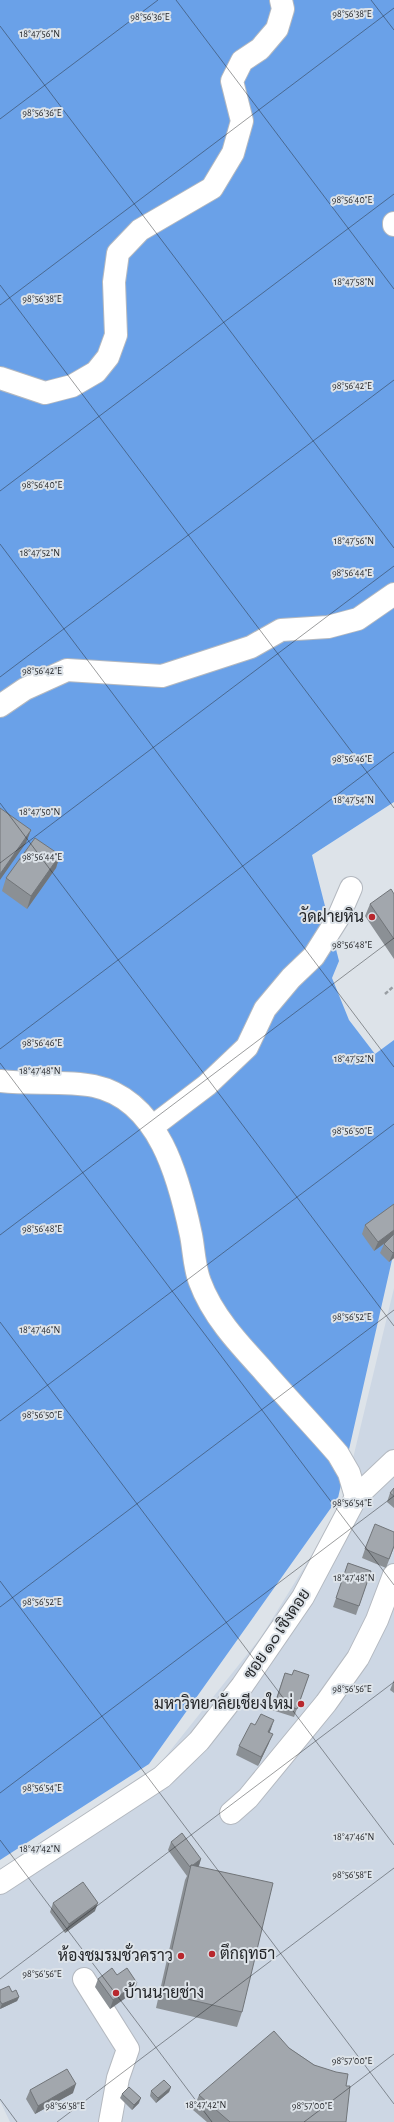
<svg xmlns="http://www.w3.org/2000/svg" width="394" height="2122" font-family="'Alegreya Sans',Sarabun,sans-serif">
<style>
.built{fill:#cdd7e4}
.forest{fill:#6aa1e8}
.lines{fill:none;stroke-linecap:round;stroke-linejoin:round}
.minor-casing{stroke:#b4b9c0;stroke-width:24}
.path{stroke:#999ea3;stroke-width:2.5;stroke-dasharray:4 2;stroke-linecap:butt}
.minor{stroke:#fff;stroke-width:22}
.wall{fill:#8b9095}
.shaded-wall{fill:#717579}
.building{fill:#a2a7ad;stroke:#717579}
.ticks{fill:none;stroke:#242629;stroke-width:1;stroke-opacity:0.45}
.poi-dot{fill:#b8272d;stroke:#dde3e9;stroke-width:1.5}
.labels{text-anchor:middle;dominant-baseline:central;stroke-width:4;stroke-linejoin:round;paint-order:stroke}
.poi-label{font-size:16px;fill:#242629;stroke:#dde3e9;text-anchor:end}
.street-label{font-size:16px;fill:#242629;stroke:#dde3e9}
.ticks-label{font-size:10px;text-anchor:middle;fill:#242629;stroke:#dde3e9;stroke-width:4;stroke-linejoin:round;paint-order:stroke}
</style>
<rect width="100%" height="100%" fill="#dde3e9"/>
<path class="built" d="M 394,1288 L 394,2122 L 10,2122 L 0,2101 L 0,1872 L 154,1771 L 261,1637 L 341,1508 Z"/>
<path class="forest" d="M 0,0 L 394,0 L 394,802 L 312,855 L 339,961 L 332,978 L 349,1020 L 375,1054 L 394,1040 L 394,1251 L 338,1498 L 149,1764 L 0,1860 Z"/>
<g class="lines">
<g class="minor-casing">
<path id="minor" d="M 394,223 L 394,225
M 0,378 L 45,393 L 72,386 L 96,372 L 108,357 L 116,335 L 114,282 L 118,253 L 140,230 L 212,188 L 233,153 L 242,121 L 232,81 L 242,61 L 260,49 L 277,29 L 283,9 L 281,0
M 0,706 L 25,689 L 67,670 L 162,676 L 251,647 L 281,630 L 328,627 L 358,619 L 394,594
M 0,1081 C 31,1085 63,1080 94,1086 C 159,1100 179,1178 191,1235 C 194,1250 194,1267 200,1282 C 212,1315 238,1343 261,1368 C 286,1397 313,1425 338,1454 L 349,1473 L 356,1497
M 152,1127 L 207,1085 L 247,1047 L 265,1009 L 291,978 L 314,956 L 338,918 L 351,888
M 231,1813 L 248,1798 L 326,1703 L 358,1658 L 377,1620 L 394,1575
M 0,1883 L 162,1777 L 199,1741 L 242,1686 L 303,1597 L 356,1497 L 394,1461
M 84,1979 L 128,2049 L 118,2078 L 110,2122"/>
</g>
<path class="path" d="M 385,994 L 394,986"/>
<use href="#minor" class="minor"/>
</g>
<path class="wall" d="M 60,855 L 56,868 L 27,909 L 2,891 L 6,878 Z
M 394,894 L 394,959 L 365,916 L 370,904 Z
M 394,1204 L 394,1258 L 389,1262 L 380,1253 L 384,1244 L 374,1251 L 362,1234 L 365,1225 Z
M 394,1488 L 394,1508 L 387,1502 L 390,1493 Z
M 394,1532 L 394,1547 L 386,1568 L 362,1558 L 365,1549 Z
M 348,1563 L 371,1571 L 356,1615 L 333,1607 Z
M 285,1673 L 292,1675 L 309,1675 L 294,1717 L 272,1710 Z
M 394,1680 L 394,1693 L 390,1690 Z
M 255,1725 L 271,1729 L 269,1733 L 269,1743 L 258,1766 L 236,1755 L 239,1746 Z
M 171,1842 L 201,1859 L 199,1866 L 242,2012 L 237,2027 L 156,2008 L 185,1880 L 187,1876 L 168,1850 Z
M 53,1903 L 95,1911 L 65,1933 L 50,1912 Z
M 117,1975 L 134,1992 L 110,2009 L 95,1987 L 98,1979 Z
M 0,1990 L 12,1992 L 19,1997 L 17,2001 L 0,2009 Z
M 289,2048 L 346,2086 L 346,2122 L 207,2122 L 193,2110 L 199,2095 Z
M 171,2087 L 169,2092 L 156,2103 L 150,2096 L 151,2091 Z
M 30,2090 L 73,2093 L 35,2114 L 26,2099 Z
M 122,2094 L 139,2103 L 132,2110 L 120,2098 Z"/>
<path class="shaded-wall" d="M 31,830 L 26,843 L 0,880 L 0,874 Z
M 60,855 L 56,868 L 27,909 L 31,896 Z
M 394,1230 L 394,1236 L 374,1251 L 378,1242 Z
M 394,1252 L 394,1258 L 389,1262 L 393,1253 Z
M 274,1720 L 271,1729 L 265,1741 L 268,1732 Z
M 273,1734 L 269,1743 L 258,1766 L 261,1757 Z
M 201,1859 L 198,1868 L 191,1867 Z
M 98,1903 L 95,1911 L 65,1933 L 69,1924 Z
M 137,1983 L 134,1992 L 110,2009 L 113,2000 Z
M 19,1997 L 17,2001 L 0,2009 L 2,2004 Z
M 76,2084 L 73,2093 L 35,2114 L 38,2106 Z
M 171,2087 L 169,2092 L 156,2103 L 158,2098 Z
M 141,2098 L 139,2103 L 132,2110 L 134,2105 Z"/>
<path class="building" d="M 0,808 L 31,830 L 0,874 Z
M 35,838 L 60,855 L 31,896 L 6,878 Z
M 391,889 L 394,894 L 394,939 L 370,904 Z
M 394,1204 L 394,1230 L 378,1242 L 365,1225 Z
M 394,1234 L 394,1252 L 393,1253 L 384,1244 Z
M 394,1488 L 394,1496 L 390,1493 Z
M 375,1524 L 394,1532 L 394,1546 L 389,1559 L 365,1549 Z
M 348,1563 L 371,1571 L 359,1606 L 336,1598 Z
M 294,1670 L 309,1675 L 297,1709 L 276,1701 L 285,1673 L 292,1675 Z
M 261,1714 L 274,1720 L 268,1732 L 273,1734 L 261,1757 L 239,1746 L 251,1723 L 255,1725 Z
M 182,1833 L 201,1859 L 193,1865 L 191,1865 L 190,1867 L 171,1842 Z
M 191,1865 L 273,1883 L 242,2012 L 162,1993 Z
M 83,1882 L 98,1903 L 69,1924 L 53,1903 Z
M 112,1968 L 117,1975 L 127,1968 L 137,1983 L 113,2000 L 98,1979 Z
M 9,1986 L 12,1992 L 16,1990 L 19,1997 L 2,2004 L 0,2001 L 0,1990 Z
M 274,2031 L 289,2048 L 314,2065 L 336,2072 L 348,2074 L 346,2086 L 350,2086 L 346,2122 L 230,2122 L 199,2095 Z
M 67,2069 L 76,2084 L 38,2106 L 30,2090 Z
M 164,2080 L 171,2087 L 158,2098 L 151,2091 Z
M 129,2087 L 141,2098 L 134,2105 L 122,2094 Z"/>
<path class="ticks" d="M 176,0 L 394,289M 371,0 L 394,30M 0,26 L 394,548M 0,119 L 158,0M 0,285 L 394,808M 0,305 L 394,8M 0,491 L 394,194M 0,544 L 394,1067M 0,677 L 394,380M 0,803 L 394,1326M 0,863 L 394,566M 0,1049 L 394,752M 0,1063 L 394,1585M 0,1235 L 394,938M 0,1322 L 394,1845M 0,1421 L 394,1124M 0,1581 L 394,2104M 0,1607 L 394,1310M 0,1793 L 394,1496M 0,1840 L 212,2122M 0,1979 L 394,1682M 0,2099 L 17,2122M 57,2122 L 394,1868M 304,2122 L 394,2054"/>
<g class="poi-dot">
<circle cx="372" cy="917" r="4"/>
<circle cx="301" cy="1704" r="4"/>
<circle cx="212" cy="1954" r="4"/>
<circle cx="181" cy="1956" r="4"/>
<circle cx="116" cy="1993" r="4"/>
</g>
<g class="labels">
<g class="poi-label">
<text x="364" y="917">วัดฝายหิน</text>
<text x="293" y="1704">มหาวิทยาลัยเชียงใหม่</text>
<text x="220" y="1954" text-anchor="start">ตึกฤทธา</text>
<text x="173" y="1956">ห้องชมรมชั่วคราว</text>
<text x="124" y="1993" text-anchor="start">บ้านนายช่าง</text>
</g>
<g class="street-label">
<text transform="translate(277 1634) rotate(-56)">ซอย ๑๐ เชิงดอย</text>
</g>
</g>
<g class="ticks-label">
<text x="352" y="17">98°56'38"E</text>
<text x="150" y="20">98°56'36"E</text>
<text x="40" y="37">18°47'56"N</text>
<text x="42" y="116">98°56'36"E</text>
<text x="352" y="203">98°56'40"E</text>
<text x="354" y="285">18°47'58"N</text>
<text x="42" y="302">98°56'38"E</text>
<text x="352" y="389">98°56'42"E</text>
<text x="42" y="488">98°56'40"E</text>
<text x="354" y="544">18°47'56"N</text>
<text x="40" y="556">18°47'52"N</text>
<text x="352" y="576">98°56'44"E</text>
<text x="42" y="674">98°56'42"E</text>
<text x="352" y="762">98°56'46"E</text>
<text x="354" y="803">18°47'54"N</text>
<text x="40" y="815">18°47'50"N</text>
<text x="42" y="860">98°56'44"E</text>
<text x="352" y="948">98°56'48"E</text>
<text x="42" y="1046">98°56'46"E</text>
<text x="354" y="1062">18°47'52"N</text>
<text x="40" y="1074">18°47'48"N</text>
<text x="352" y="1134">98°56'50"E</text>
<text x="42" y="1232">98°56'48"E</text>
<text x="352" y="1320">98°56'52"E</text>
<text x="40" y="1333">18°47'46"N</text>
<text x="42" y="1418">98°56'50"E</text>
<text x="352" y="1506">98°56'54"E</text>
<text x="354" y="1581">18°47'48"N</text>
<text x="42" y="1605">98°56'52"E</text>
<text x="352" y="1692">98°56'56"E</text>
<text x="42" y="1791">98°56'54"E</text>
<text x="354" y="1840">18°47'46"N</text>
<text x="40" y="1852">18°47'42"N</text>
<text x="352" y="1878">98°56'58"E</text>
<text x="42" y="1977">98°56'56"E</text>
<text x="352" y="2064">98°57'00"E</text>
<text x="206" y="2108">18°47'42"N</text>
<text x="65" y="2109">98°56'58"E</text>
<text x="312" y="2109">98°57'00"E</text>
</g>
</svg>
